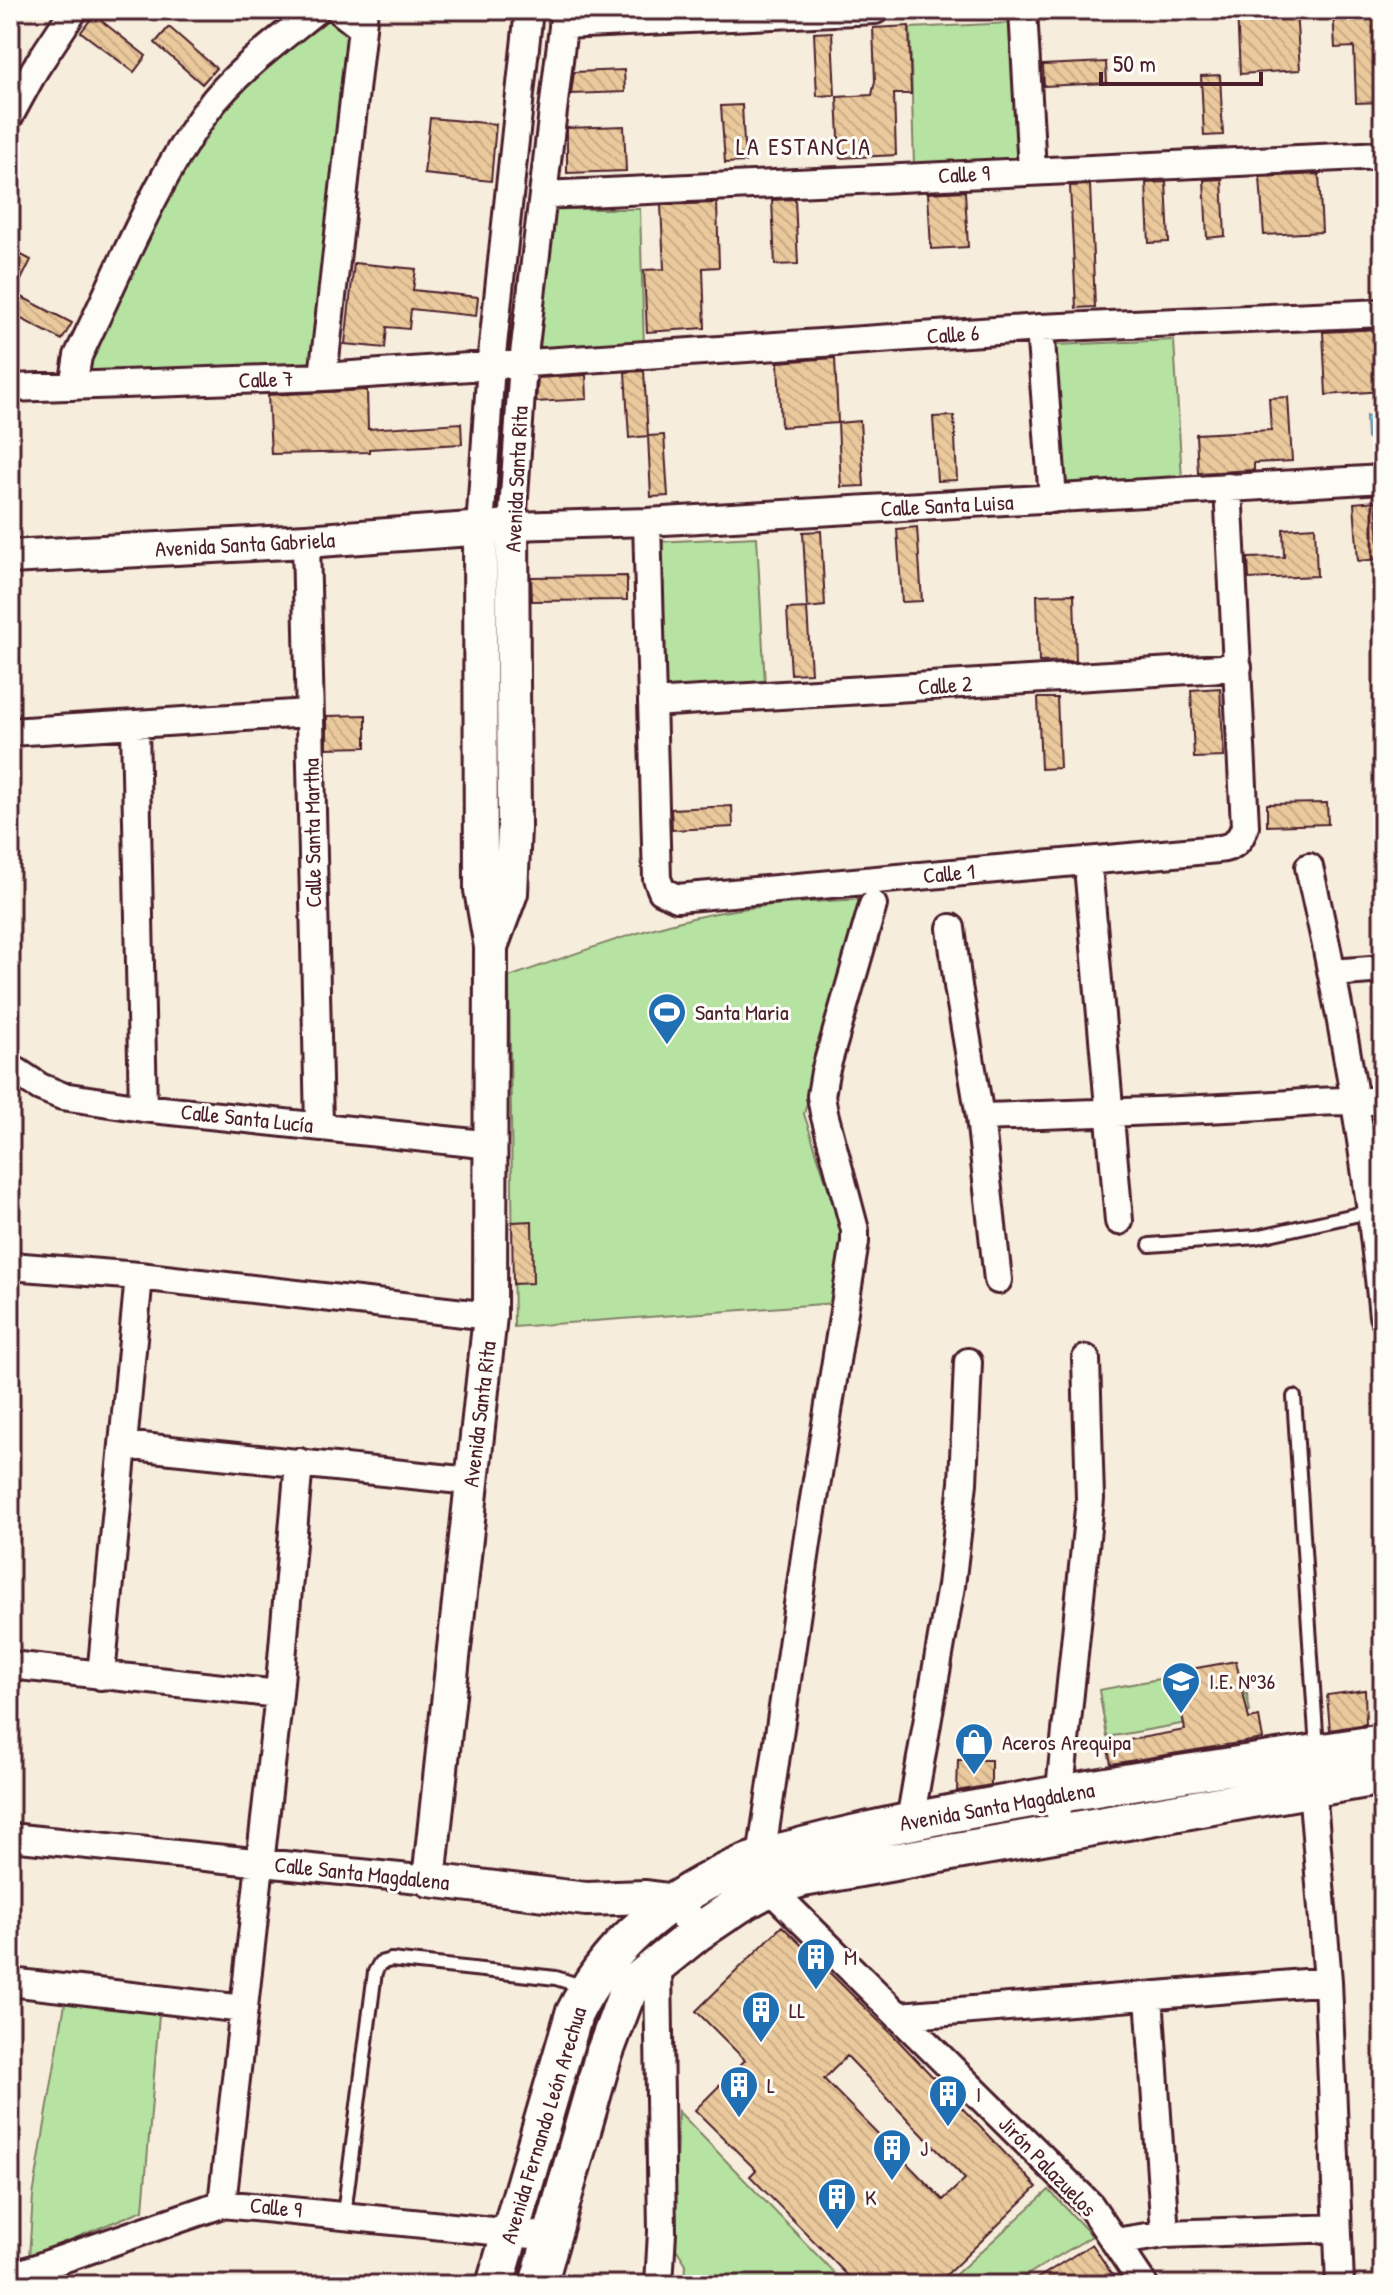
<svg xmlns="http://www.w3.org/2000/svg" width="1393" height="2295" font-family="'Patrick Hand',sans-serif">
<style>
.park{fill:#b6e3a2;stroke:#808166;stroke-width:2}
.water{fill:url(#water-waves);stroke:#6e879c;stroke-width:2}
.building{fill:url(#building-back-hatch);stroke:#4a1f2b;stroke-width:2;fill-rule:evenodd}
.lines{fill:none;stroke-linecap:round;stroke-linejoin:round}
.service-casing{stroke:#4a1f2b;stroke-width:18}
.minor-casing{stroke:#4a1f2b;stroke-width:32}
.tertiary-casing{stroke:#4a1f2b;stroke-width:38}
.secondary-casing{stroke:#4a1f2b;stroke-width:42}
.service{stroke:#fdfcf7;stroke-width:12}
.minor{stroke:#fdfcf7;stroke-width:26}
.tertiary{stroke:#fdfcf7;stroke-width:32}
.secondary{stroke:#fdfcf7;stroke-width:36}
.labels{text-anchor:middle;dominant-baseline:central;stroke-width:6;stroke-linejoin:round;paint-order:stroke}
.street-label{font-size:22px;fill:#4a1f2b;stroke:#fdfcf7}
.poi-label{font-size:22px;fill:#4a1f2b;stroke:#fdfcf7;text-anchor:start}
.neighbourhood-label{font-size:24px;letter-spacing:2px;fill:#4a1f2b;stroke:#fdfcf7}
</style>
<defs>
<pattern id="water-waves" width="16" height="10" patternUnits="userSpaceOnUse" patternTransform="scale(2)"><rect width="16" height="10" fill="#86cde7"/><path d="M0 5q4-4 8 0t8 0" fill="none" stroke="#75b0c6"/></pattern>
<pattern id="building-back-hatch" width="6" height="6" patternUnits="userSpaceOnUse" patternTransform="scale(2)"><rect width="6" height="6" fill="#eac99c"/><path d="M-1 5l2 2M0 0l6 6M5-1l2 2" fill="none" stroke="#caac87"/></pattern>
</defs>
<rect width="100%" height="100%" fill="#f7eddc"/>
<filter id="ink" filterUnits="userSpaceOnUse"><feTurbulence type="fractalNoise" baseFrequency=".0125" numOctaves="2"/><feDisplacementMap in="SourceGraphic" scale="16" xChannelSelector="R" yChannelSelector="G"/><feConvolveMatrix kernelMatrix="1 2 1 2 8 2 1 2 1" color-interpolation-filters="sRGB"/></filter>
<g filter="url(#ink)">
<path class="park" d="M 332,17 L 355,34 L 315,359 L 304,371 L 97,382 L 88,371 L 90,356 L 162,208 L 217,117 L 248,78 L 318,19 Z
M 1010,23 L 1019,159 L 914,166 L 910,28 Z
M 555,209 L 640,209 L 644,348 L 535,351 L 546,214 Z
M 1174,340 L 1182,480 L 1061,484 L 1056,345 Z
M 757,537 L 765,686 L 662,695 L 655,542 Z
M 864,899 L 804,1114 L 845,1240 L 835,1303 L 514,1327 L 509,977 C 577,953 645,927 716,913 C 764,904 814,902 864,899 Z
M 1170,1677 L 1176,1707 L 1247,1694 L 1250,1712 L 1107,1737 L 1099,1690 Z
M 65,2003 L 159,2014 L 143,2210 L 29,2257 L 33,2196 Z
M 678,2111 L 846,2285 L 685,2285 L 686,2264 L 673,2244 Z
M 1049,2190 L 1092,2236 L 1010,2285 L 944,2285 Z"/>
<path class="water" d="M 1366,416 L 1383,416 L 1383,448 L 1378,448 L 1367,438 Z"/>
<path class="building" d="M 1237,10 L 1296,10 L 1300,70 L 1240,74 Z
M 1333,10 L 1383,10 L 1383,102 L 1356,103 L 1354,47 L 1335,48 Z
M 94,15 L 146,56 L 134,72 L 81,32 Z
M 909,26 L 911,94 L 894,94 L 896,155 L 840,158 L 837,97 L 872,95 L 875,81 L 873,28 Z
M 169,27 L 216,68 L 202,84 L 155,43 Z
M 832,32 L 835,95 L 817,96 L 814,33 Z
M 1106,62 L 1107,83 L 1044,86 L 1043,65 Z
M 624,70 L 625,92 L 571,94 L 574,72 Z
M 1220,75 L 1223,135 L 1204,136 L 1201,76 Z
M 742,105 L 745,162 L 725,163 L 721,106 Z
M 430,118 L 496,124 L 491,181 L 424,174 Z
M 624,126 L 626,171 L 567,173 L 567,128 Z
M 1319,174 L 1322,232 L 1264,235 L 1260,177 Z
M 1222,179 L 1225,236 L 1207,238 L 1204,180 Z
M 1166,182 L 1169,242 L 1149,243 L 1146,183 Z
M 1090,185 L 1095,307 L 1076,308 L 1070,186 Z
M 965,191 L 968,247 L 931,249 L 928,193 Z
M 795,199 L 798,264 L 775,265 L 772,200 Z
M 717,203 L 719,267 L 703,268 L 705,328 L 647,332 L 644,270 L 664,269 L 661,205 Z
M 10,249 L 31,260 L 10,302 Z
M 354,263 L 416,269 L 413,290 L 478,297 L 476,316 L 411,309 L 409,329 L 387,327 L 385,348 L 345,344 Z
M 18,295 L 72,323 L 62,340 L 10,313 Z
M 1381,329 L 1383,391 L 1326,395 L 1323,332 Z
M 835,358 L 838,423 L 781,427 L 778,362 Z
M 644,371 L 648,436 L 629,438 L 625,372 Z
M 586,375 L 587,399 L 536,402 L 538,378 Z
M 367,390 L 368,429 L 461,423 L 462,444 L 369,449 L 369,452 L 271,454 L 268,395 Z
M 1288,397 L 1292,461 L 1254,463 L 1254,470 L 1198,473 L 1196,434 L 1271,430 L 1269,398 Z
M 954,416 L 957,480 L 937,481 L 933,417 Z
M 860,421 L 864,486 L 841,487 L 838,423 Z
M 664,435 L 668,496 L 651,497 L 648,436 Z
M 1376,501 L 1380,559 L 1358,561 L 1354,503 Z
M 917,527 L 922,601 L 902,602 L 897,529 Z
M 1315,527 L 1317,576 L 1249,579 L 1248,558 L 1284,557 L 1283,529 Z
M 821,531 L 825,606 L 807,608 L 803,532 Z
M 627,576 L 627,600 L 532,601 L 531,577 Z
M 1074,594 L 1076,661 L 1039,662 L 1037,595 Z
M 807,608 L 811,673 L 791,674 L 787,609 Z
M 1220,688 L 1224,757 L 1194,758 L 1191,690 Z
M 1038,698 L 1057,698 L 1060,768 L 1041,769 Z
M 366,715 L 366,747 L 327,748 L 327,716 Z
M 1327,803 L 1328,824 L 1267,826 L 1267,804 Z
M 732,806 L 733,827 L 672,830 L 671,809 Z
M 532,1221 L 533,1283 L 513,1284 L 512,1222 Z
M 1236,1661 L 1249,1719 L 1259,1717 L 1263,1739 L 1111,1764 L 1107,1744 L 1185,1730 L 1174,1672 Z
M 1365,1690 L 1366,1724 L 1330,1730 L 1327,1695 Z
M 958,1760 L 991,1760 L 991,1785 L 957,1791 Z
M 782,1926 L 894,2036 L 1037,2187 L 936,2285 L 857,2285 L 750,2176 L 756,2170 L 695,2110 L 745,2060 L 696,2011 ZM 847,2056 L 965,2179 L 943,2200 L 824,2079 Z
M 1092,2244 L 1119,2285 L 1027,2285 Z"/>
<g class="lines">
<g class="service-casing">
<path id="service" d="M 1150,1245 L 1256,1237 L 1373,1211
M 1294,1397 L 1317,1749
M 344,2214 L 375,1972 L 380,1963 L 391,1960 L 556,1978 L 584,1987"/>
</g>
<g class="minor-casing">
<path id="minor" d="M 339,10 L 362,28
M 565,10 L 523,363 L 512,526 L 647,522 L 1383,479
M 1023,10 L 1032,170
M 563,25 L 875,10
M 10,115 L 35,69 L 74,10
M 544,195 L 1383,155
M 1040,328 L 1053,499
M 323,377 L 364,10
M 73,386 L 78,356 C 117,276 155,181 207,110 C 235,72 279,40 316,10
M 10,388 L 323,377 L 1040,328 L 1383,313
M 647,522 L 657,879 L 662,891 L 677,898 L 1218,849 C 1233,848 1241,840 1245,826 L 1228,487
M 480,529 L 491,364 L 529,10
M 306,541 L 319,1125
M 652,703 L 1238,667
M 135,726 L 143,1108
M 10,732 L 309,713
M 1309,867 C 1343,1015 1368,1165 1383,1316
M 1089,878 L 1119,1221
M 951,928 L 958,986 L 980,1117 C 1092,1113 1205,1111 1316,1102 C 1340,1100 1359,1103 1383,1100
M 1333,973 L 1383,969
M 10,1067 L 40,1087 L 62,1096 L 143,1108 L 492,1145
M 980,1117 L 998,1280
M 10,1266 L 139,1276 L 490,1316
M 123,1445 L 470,1481
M 10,1665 L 279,1694
M 101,1676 L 139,1276
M 1312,1788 L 1328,1981 L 1340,2285
M 1058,1809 L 1090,1499 L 1086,1359
M 910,1821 L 951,1586 L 963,1483 L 968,1362
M 10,1837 L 429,1880
M 761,1858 L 807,1543 L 855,1242 L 855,1230 L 824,1113 L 821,1096 L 825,1072 L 873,905
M 769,1888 L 1090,2205 L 1144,2285
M 658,1967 L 662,2232 L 659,2285
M 10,1982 L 244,2009
M 1149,1996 L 1165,2234
M 899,2016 L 1328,1981
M 222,2204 L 279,1694 L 299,1462
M 1115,2242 L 1165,2234 L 1337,2228
M 10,2277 L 222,2204 L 553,2237"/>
</g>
<g class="tertiary-casing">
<path id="tertiary" d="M 480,529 L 481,890 L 491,947 L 490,1316 L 429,1880 L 586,1899 L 646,1897 L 675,1901 L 686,1916
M 10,557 L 306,541 L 512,526 L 514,828 L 511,893 L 492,944"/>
</g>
<g class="secondary-casing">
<path id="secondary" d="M 495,2285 L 574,2014 C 607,1947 663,1901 730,1870 C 763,1855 799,1847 835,1838 C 878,1828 921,1819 965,1811 C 1104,1785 1243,1764 1383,1743
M 538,2285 L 603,2057 L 625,1998 L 636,1982 L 698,1932 L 738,1905 L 769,1888 L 803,1878 L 1383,1776"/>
</g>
<use href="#service" class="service"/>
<use href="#minor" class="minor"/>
<use href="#tertiary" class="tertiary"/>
<use href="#secondary" class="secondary"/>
</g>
</g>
<defs>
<g id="stadium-pin" transform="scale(2)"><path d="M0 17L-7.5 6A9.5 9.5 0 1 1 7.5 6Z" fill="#1f6fb2" stroke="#fdfcf7"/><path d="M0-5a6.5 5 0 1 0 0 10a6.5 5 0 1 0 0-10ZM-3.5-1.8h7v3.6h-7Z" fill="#fff"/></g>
<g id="school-pin" transform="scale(2)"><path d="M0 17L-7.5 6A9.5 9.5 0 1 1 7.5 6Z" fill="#1f6fb2" stroke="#fdfcf7"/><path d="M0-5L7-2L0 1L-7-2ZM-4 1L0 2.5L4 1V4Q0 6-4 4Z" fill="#fff"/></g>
<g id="shop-pin" transform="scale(2)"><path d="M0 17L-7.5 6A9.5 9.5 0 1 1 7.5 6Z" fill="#1f6fb2" stroke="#fdfcf7"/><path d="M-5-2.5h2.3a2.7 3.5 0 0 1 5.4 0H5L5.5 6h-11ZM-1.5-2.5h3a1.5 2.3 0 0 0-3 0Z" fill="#fff"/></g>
<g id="building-pin" transform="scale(2)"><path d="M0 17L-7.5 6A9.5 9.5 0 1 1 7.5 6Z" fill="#1f6fb2" stroke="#fdfcf7"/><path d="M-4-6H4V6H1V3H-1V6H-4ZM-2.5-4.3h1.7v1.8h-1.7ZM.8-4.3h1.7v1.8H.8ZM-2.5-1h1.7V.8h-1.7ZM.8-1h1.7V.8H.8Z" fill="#fff"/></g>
</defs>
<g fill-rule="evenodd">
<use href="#stadium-pin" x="667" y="1012"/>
<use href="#school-pin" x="1181" y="1681"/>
<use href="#shop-pin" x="974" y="1742"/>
<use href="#building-pin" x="816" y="1957"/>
<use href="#building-pin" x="761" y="2010"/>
<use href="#building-pin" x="739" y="2085"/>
<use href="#building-pin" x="948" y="2094"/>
<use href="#building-pin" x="892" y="2148"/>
<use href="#building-pin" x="837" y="2197"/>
</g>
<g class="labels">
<g class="street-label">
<text transform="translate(964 174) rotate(-3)">Calle 9</text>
<text transform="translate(953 334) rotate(-4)">Calle 6</text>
<text transform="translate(266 379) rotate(-2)">Calle 7</text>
<text transform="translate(516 479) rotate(-87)">Avenida Santa Rita</text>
<text transform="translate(947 505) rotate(-3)">Calle Santa Luisa</text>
<text transform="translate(245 544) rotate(-3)">Avenida Santa Gabriela</text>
<text transform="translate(945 685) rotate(-4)">Calle 2</text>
<text transform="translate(312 833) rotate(-91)">Calle Santa Martha</text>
<text transform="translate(949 873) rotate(-5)">Calle 1</text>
<text transform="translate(247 1118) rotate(6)">Calle Santa Lucía</text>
<text transform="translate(479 1414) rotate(-83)">Avenida Santa Rita</text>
<text transform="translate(997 1806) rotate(-10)">Avenida Santa Magdalena</text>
<text transform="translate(362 1873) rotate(6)">Calle Santa Magdalena</text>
<text transform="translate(543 2125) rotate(-73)">Avenida Fernando León Arechua</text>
<text transform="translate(1048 2166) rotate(46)">Jirón Palazuelos</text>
<text transform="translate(276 2207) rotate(6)">Calle 9</text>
</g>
<g class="poi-label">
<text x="695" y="1012">Santa Maria</text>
<text x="1209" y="1681">I.E. Nº36</text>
<text x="1002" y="1742">Aceros Arequipa</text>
<text x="844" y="1957">M</text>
<text x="789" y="2010">LL</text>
<text x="767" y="2085">L</text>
<text x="976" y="2094">I</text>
<text x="920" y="2148">J</text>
<text x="865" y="2197">K</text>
</g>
<g class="neighbourhood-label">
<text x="804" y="146">LA ESTANCIA</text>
</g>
</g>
<rect width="1393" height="2295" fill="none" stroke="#fdfcf7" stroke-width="40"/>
<rect x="20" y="20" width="1353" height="2255" fill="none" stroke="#4a1f2b" stroke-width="3" filter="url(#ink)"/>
<path d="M1101 72v12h160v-12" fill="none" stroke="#4a1f2b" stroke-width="4"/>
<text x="1113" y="72" font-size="24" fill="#4a1f2b" stroke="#fdfcf7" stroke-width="6" paint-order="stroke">50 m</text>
</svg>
